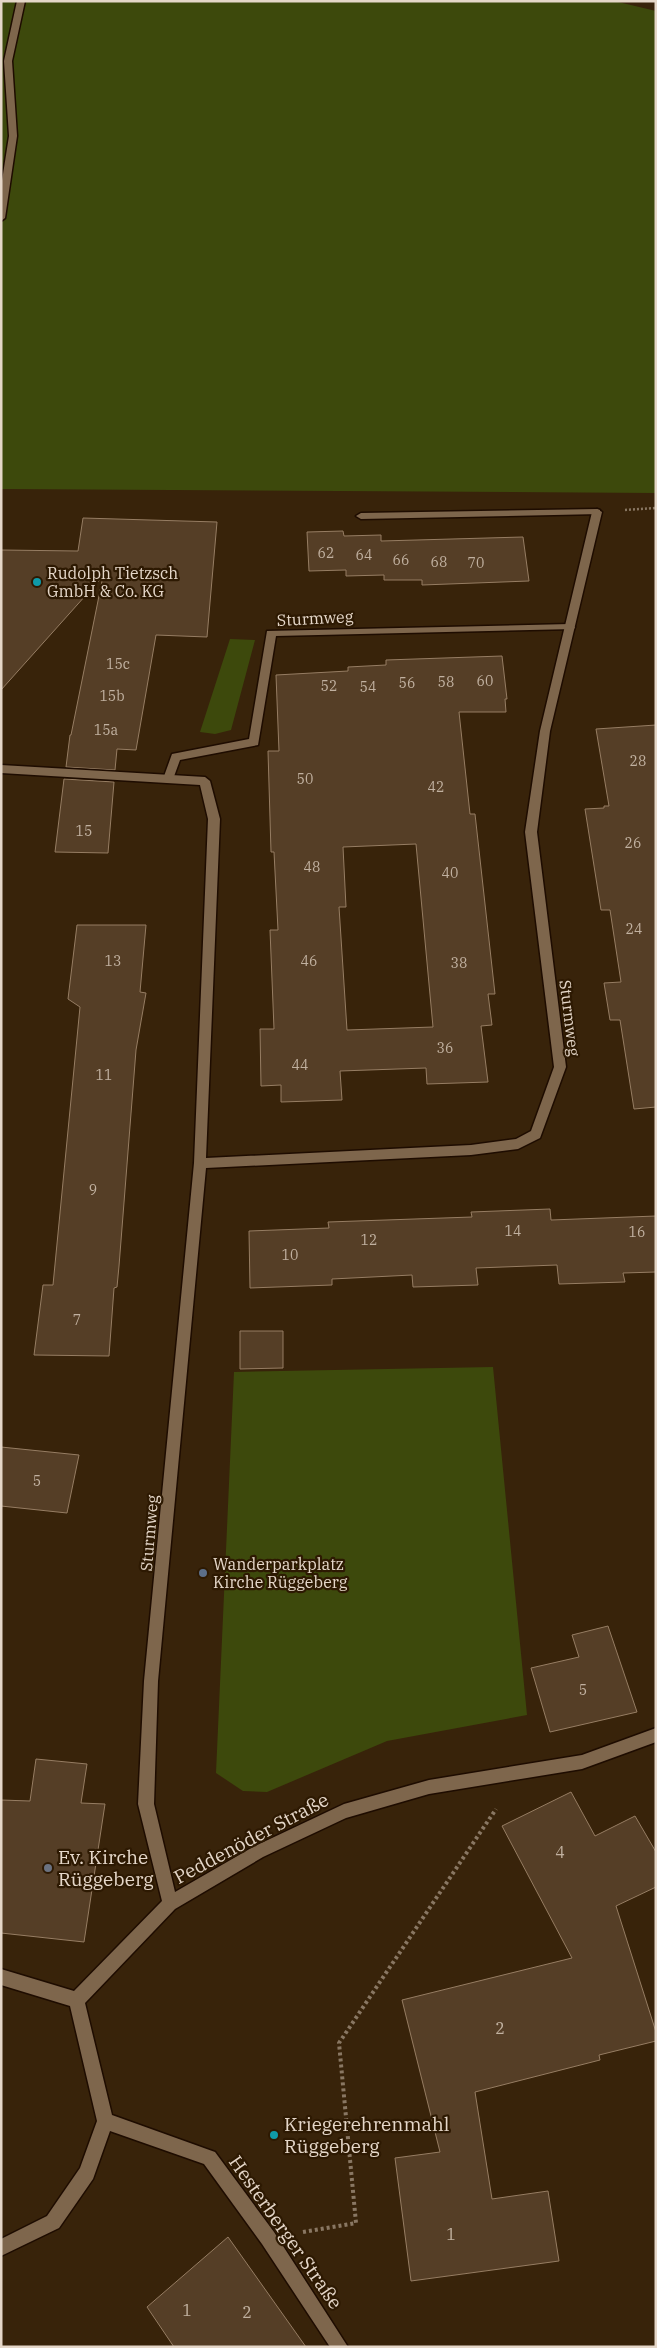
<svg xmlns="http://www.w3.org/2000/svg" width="657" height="2348" font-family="'IBM Plex Serif',serif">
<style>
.green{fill:#3d490c}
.building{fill:#553e26;stroke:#967d63;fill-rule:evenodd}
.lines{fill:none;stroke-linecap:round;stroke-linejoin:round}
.service-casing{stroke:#1e0c00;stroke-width:3}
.minor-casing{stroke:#1e0c00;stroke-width:3}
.path-far1{stroke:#897763;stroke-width:2.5;stroke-dasharray:2 2;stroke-linecap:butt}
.path{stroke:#897763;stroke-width:4;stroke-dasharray:3 3;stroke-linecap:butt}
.service{fill:#7e664c;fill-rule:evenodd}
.minor{fill:#7e664c;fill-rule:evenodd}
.culture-dot{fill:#0f9aa8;stroke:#2d1902;stroke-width:2}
.service-dot{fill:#5c6f8a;stroke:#2d1902;stroke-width:2}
.worship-dot{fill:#6b7280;stroke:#2d1902;stroke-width:2}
.labels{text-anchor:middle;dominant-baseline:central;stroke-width:4.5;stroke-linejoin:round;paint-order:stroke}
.number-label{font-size:14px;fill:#c1b1a0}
.poi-label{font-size:16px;fill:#e5d7c9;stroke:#2d1902;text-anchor:start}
.street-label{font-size:16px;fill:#e5d7c9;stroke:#2d1902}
.near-number-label{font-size:16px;fill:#c1b1a0}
.near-street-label{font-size:19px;fill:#e5d7c9;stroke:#2d1902}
.near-poi-label{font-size:19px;fill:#e5d7c9;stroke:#2d1902;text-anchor:start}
</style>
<rect width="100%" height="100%" fill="#38230a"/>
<path class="green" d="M 1,1 L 614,1 L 656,11 L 656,493 L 1,489 Z
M 230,639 L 255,640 L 231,730 L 215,734 L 200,732 Z
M 493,1367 L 527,1715 L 387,1741 L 267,1792 L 243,1791 L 216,1773 L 234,1372 Z"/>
<path class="building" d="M 83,518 L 217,522 L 207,637 L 156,635 L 136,750 L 117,749 L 115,770 L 66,767 L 70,735 L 71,735 L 103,576 L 1,690 L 1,550 L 78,551 Z
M 343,531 L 344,536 L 381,535 L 381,541 L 523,537 L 529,581 L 422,585 L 422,580 L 384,580 L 384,575 L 346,576 L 346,570 L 309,571 L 307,532 Z
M 502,656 L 507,699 L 505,699 L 506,712 L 459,712 L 470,814 L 475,814 L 495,994 L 488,994 L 492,1025 L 481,1026 L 488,1082 L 427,1084 L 426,1068 L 340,1071 L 342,1100 L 281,1102 L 281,1085 L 261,1086 L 260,1029 L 274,1029 L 270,930 L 278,930 L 274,852 L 271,852 L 268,751 L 279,751 L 276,675 L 348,671 L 348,667 L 386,665 L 386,660 ZM 416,844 L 433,1027 L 347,1030 L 339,907 L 346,907 L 343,847 Z
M 656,725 L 656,1107 L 634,1109 L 620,1020 L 610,1020 L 604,983 L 621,982 L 610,910 L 601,910 L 585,809 L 604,808 L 604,806 L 609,806 L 596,729 Z
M 64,779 L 114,782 L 108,853 L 55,852 Z
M 77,925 L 146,925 L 140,992 L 146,993 L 136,1050 L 119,1266 L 117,1287 L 114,1288 L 109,1356 L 34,1355 L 43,1285 L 53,1285 L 80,1007 L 68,999 Z
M 550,1209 L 551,1220 L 656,1216 L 656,1272 L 623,1273 L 625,1282 L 559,1284 L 557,1265 L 476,1268 L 478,1285 L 413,1287 L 412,1275 L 332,1279 L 332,1285 L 250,1288 L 249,1231 L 329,1228 L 328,1222 L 472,1217 L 471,1212 Z
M 240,1331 L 283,1331 L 283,1368 L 240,1369 Z
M 1,1447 L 79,1455 L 67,1513 L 1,1506 Z
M 608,1626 L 637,1712 L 550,1732 L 531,1668 L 579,1657 L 572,1635 Z
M 36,1759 L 87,1764 L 81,1803 L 105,1804 L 84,1942 L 1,1933 L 1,1800 L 30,1801 Z
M 571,1792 L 595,1836 L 635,1816 L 656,1852 L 656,1887 L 616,1906 L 656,2032 L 656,2041 L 599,2055 L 600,2060 L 475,2092 L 492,2199 L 548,2191 L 559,2261 L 411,2281 L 395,2158 L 440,2152 L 402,2000 L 572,1958 L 502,1826 Z
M 228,2237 L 306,2347 L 174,2347 L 147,2307 Z"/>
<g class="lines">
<g class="service-casing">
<path id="service" d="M 597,509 L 600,510 L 600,514 L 361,519 L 356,516 L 361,513 Z
M 570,624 L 575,627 L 574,629 L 276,636 L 258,745 L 180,760 L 172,782 L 164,782 L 163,779 L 172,754 L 249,739 L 267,631 Z"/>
</g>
<g class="minor-casing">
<path id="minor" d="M 17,1 L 25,1 L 12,61 L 17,136 L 5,218 L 1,221 L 1,187 L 9,136 L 4,61 Z
M 597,509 L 602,512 L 550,731 L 537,832 L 566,1067 L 540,1138 L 518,1149 L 471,1155 L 206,1168 L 158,1681 L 154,1804 L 175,1892 L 253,1847 L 344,1804 L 429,1780 L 582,1755 L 656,1728 L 656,1742 L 582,1769 L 429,1794 L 346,1818 L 263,1857 L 175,1909 L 85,2003 L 112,2115 L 215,2152 L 274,2232 L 348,2347 L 330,2347 L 262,2244 L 204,2164 L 110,2131 L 93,2179 L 59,2228 L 1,2256 L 1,2239 L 47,2216 L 80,2168 L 97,2121 L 70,2006 L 1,1985 L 1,1969 L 74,1991 L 162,1901 L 138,1804 L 144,1681 L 194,1163 L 208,819 L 200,785 L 1,773 L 1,765 L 205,777 L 210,781 L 220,819 L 206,1158 L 471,1145 L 516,1139 L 531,1131 L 554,1067 L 525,832 L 540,731 L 592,512 Z"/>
</g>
<path class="path-far1" d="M 625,510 L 656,508"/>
<path class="path" d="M 303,2232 L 356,2223 L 339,2043 L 496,1809"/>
<use href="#service" class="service"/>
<use href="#minor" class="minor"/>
</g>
<g class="culture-dot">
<circle cx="37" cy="582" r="5"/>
<circle cx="274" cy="2135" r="5"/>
</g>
<circle class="service-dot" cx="203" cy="1573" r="5"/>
<circle class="worship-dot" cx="48" cy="1868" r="5"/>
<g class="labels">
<g class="number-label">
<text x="326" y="553">62</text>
<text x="364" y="555">64</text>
<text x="401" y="560">66</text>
<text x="439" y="562">68</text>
<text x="476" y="563">70</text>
<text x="118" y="664">15c</text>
<text x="485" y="681">60</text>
<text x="446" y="682">58</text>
<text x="407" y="683">56</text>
<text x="329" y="686">52</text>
<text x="368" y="687">54</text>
<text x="112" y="696">15b</text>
<text x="106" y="730">15a</text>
<text x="638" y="761">28</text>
<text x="305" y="779">50</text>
<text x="436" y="787">42</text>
<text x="84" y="831">15</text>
<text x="633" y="843">26</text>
<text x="312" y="867">48</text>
<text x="450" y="873">40</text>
<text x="634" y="929">24</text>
<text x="113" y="961">13</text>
<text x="309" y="961">46</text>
<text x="459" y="963">38</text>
<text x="445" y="1048">36</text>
<text x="300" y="1065">44</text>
<text x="104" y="1075">11</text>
<text x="93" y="1190">9</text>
<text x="513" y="1231">14</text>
<text x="637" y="1232">16</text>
<text x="369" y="1240">12</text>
<text x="290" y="1255">10</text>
<text x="77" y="1320">7</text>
<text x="37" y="1481">5</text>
<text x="583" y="1690">5</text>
</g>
<g class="poi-label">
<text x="47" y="573">Rudolph Tietzsch<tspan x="47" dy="18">GmbH &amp; Co. KG</tspan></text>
<text x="213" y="1564">Wanderparkplatz<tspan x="213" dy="18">Kirche Rüggeberg</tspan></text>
</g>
<g class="street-label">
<text transform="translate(315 618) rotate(-3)">Sturmweg</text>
<text transform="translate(570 1018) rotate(83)">Sturmweg</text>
<text transform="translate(149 1533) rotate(-85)">Sturmweg</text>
</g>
<g class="near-number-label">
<text x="560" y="1852">4</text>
<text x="500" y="2028">2</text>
<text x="451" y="2234">1</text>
<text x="187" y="2310">1</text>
<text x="247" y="2312">2</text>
</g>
<g class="near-street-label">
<text transform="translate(251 1838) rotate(-28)">Peddenöder Straße</text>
<text transform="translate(286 2232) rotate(55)">Hesterberger Straße</text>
</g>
<g class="near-poi-label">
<text x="58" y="1857">Ev. Kirche<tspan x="58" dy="22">Rüggeberg</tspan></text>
<text x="284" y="2124">Kriegerehrenmahl<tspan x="284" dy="22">Rüggeberg</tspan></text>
</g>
</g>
<rect width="657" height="2348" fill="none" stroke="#e5d7c9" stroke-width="5"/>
</svg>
